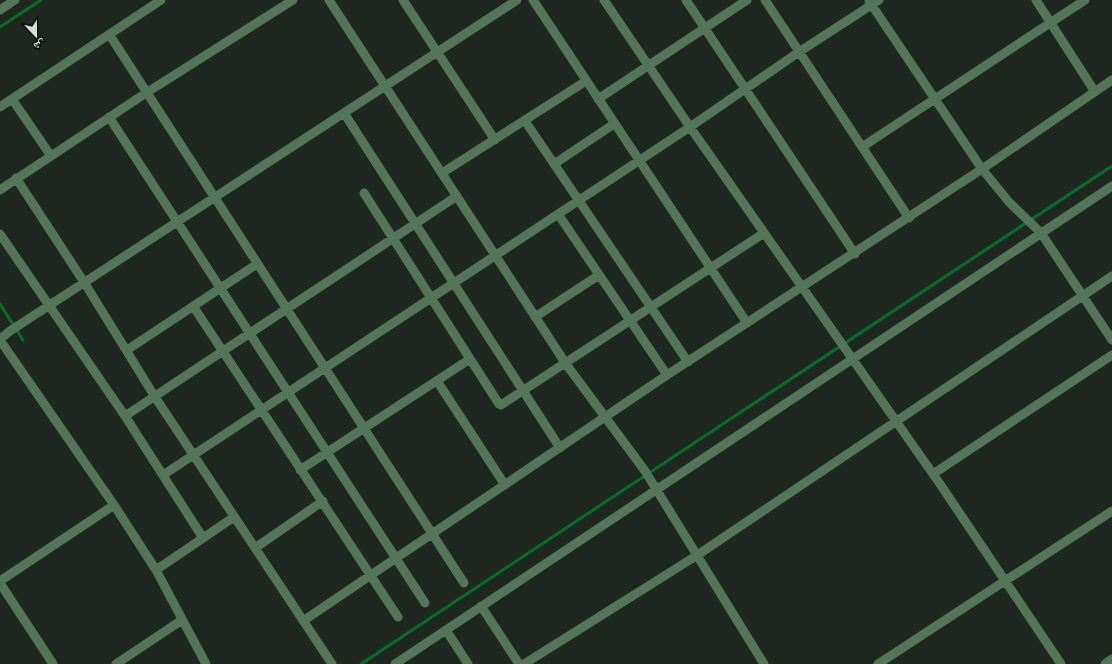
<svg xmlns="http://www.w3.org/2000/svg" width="1112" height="664" font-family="'Libre Baskerville','Noto Naskh Arabic',serif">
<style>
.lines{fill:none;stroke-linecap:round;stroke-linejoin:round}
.stream{stroke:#0b6b2b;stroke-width:3}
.minor{stroke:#547559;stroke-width:9}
</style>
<rect width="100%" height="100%" fill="#1f2820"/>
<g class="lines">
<path class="stream" d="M 0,27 L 41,0
M 0,304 L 23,340
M 361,664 L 1112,166"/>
<path class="minor" d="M 329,0 L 566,364 L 645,471 L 764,664
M 403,0 L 495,140
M 533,0 L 747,323
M 604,0 L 690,127 L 940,484 L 1061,664
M 686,0 L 855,254
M 765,0 L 909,218
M 1036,0 L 1095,92
M 869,1 L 982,169 L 1009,202 L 1041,233 L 1112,340
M 0,10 L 15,0
M 109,34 L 464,583
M 12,99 L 51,156
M 598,99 L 747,0
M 0,107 L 161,0
M 344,113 L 560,448
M 109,117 L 425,603
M 525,121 L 688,362
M 862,147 L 1085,0
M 554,164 L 614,124
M 442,173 L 586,81
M 16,178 L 84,282 L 155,397 L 332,664
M 0,190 L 146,93 L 293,0
M 364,193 L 499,404 L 501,405 L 764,233
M 558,214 L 667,375
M 0,234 L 125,416 L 203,538
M 193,306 L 398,617
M 535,317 L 599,275
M 0,339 L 10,331 L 517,0
M 0,340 L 114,505 L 156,570 L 206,664
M 127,350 L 257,264
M 437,381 L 505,485
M 125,416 L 457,196
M 300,470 L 470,359
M 933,474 L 1112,355
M 163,475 L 690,127 L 799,52 L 879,0
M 255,548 L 323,501
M 156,570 L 234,517
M 0,581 L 114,505
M 0,583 L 53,664
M 481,606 L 519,664
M 303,621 L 667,375 L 982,169 L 1112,80
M 446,630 L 468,664
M 116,664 L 182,620
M 395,664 L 1112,186
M 524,664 L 696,556 L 1112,276
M 878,664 L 1112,511
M 1105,664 L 1112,659"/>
</g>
<g transform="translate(36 36) rotate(158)" stroke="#0c100c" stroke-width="3" paint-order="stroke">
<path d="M0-3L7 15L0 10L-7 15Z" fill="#d8ded8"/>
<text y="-6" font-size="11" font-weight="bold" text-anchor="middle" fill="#d8ded8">ش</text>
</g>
</svg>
